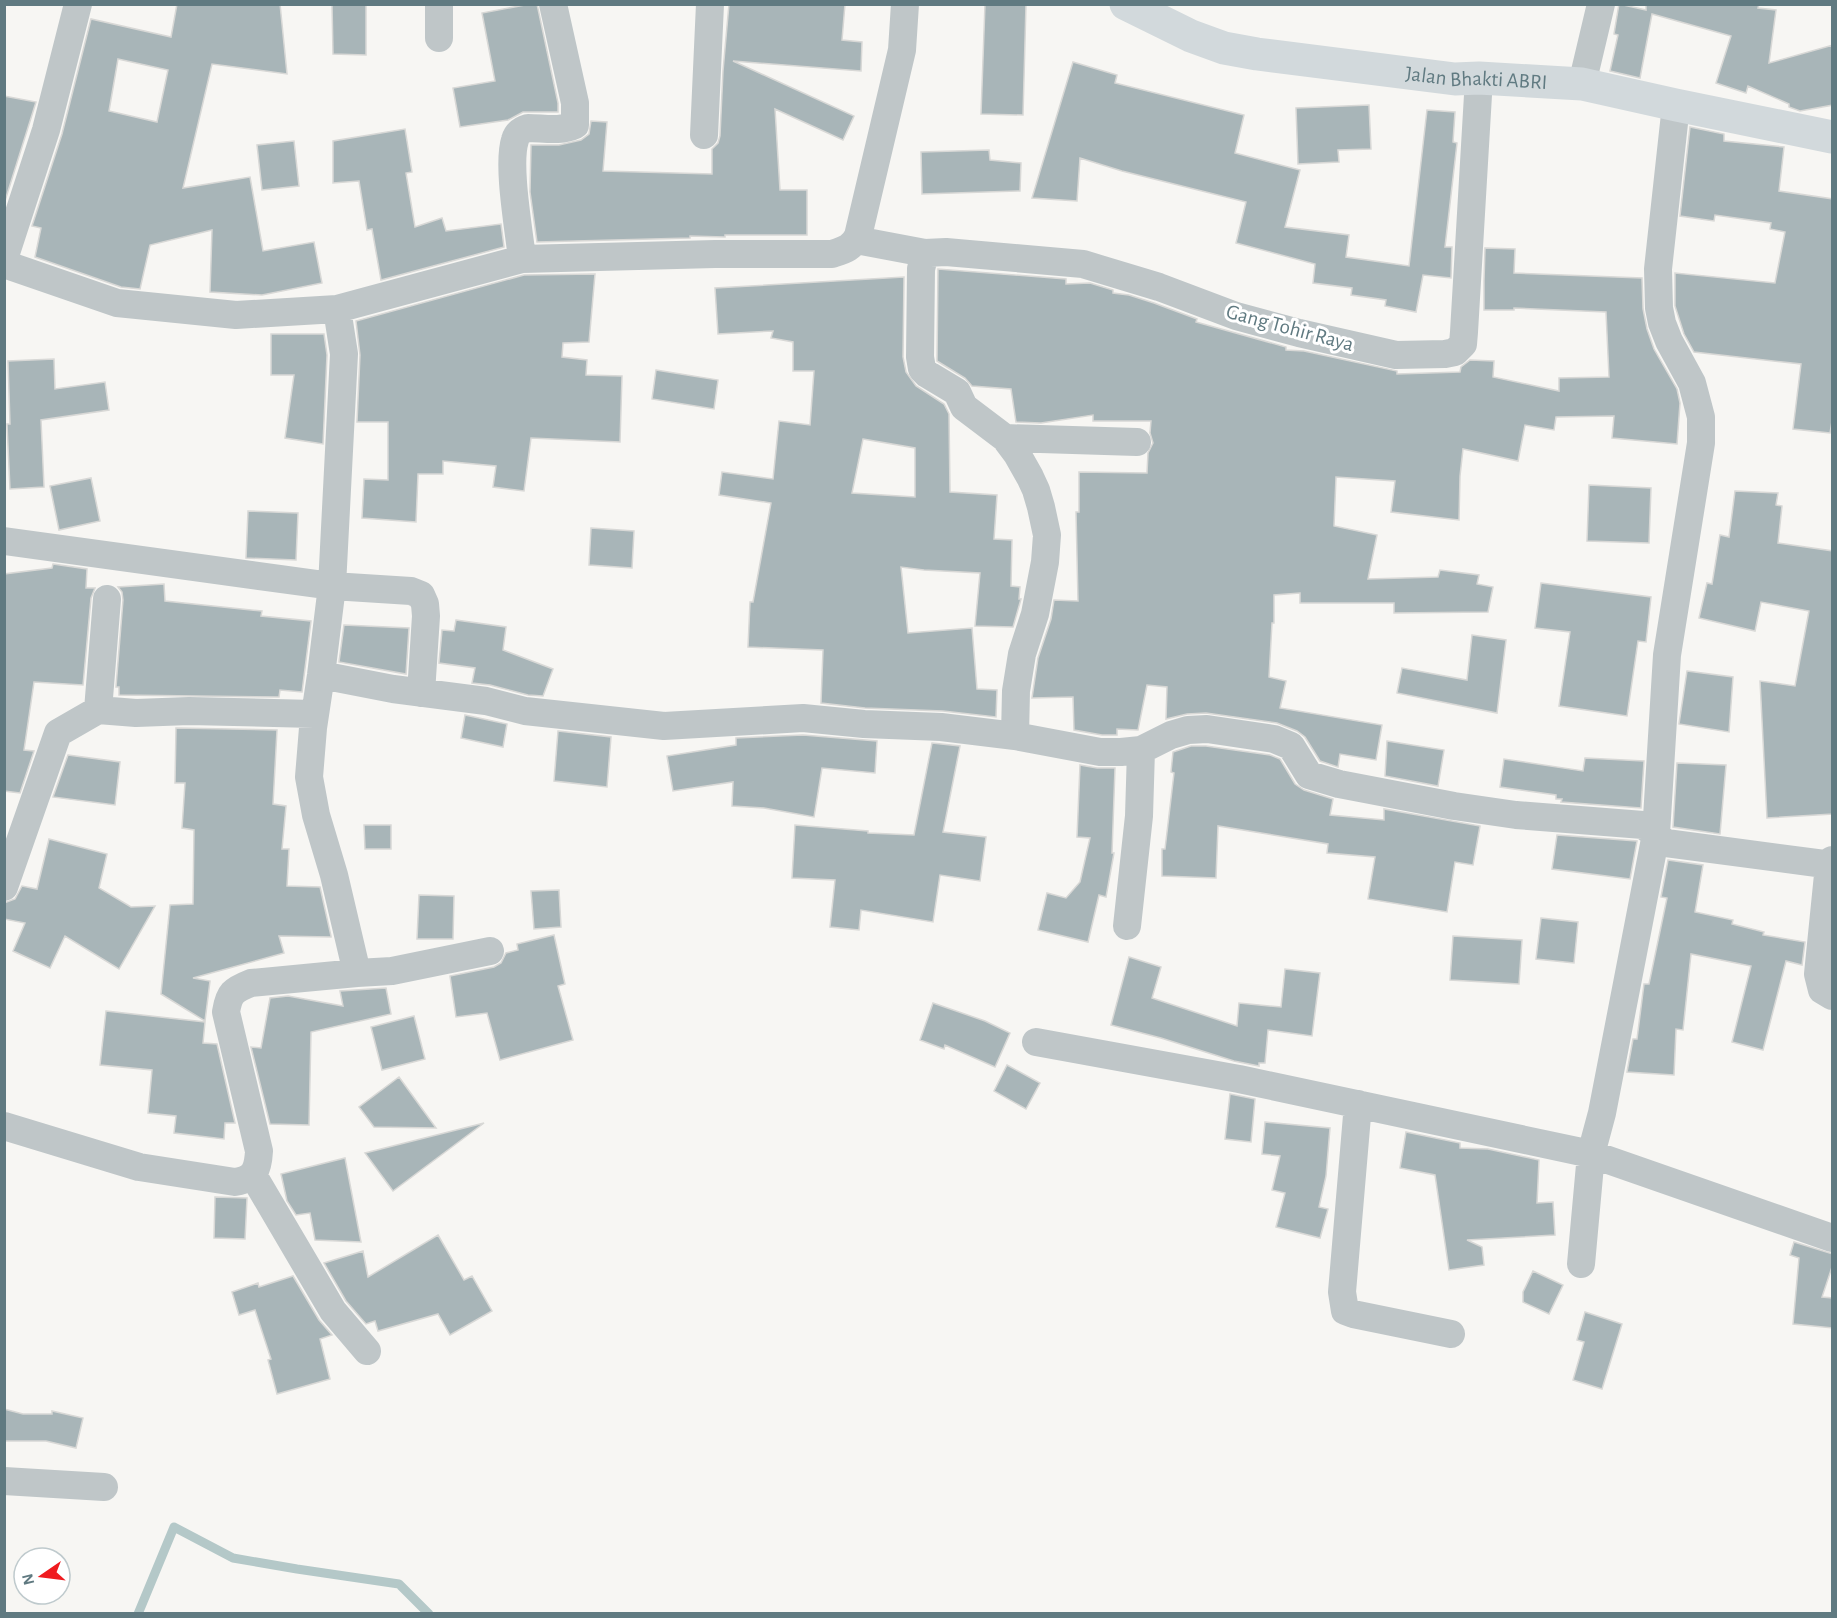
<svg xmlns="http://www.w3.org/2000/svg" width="1837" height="1618" font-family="'Alegreya Sans',sans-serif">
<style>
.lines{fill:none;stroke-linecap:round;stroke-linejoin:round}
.stream{stroke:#b4c8c8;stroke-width:9}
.building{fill:#a8b5b8;stroke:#d8d8d6;stroke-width:1.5;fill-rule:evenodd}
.street{stroke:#bfc6c8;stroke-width:28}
.secondary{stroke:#d2d9dc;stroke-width:33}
.labels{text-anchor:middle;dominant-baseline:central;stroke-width:6;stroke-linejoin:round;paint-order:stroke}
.street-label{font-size:21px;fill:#607a81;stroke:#fff}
</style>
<rect width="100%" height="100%" fill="#f7f6f3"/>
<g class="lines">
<path class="stream" d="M 138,1614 L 174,1527 L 233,1558 L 297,1569 L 399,1584 L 429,1614"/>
</g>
<path class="building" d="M 177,4 L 280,4 L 287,74 L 212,64 L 183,188 L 250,177 L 263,251 L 314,242 L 322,283 L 262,295 L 210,292 L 212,230 L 150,245 L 140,289 L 121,287 L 35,257 L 41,228 L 32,226 L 62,134 L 91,19 L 171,37 ZM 118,59 L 168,70 L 157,122 L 109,111 Z
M 332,4 L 366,4 L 366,55 L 333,54 Z
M 530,4 L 537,4 L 558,103 L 558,112 L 523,112 L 508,120 L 460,127 L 453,88 L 495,81 L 482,13 Z
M 729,4 L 845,4 L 842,40 L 862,42 L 861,71 L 733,61 L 854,116 L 843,140 L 775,109 L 780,190 L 807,190 L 807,235 L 725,235 L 725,237 L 690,236 L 690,238 L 537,242 L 530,192 L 531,145 L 559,145 L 581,140 L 589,134 L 591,121 L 607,122 L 603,171 L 712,174 L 712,149 L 718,143 L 720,136 L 723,71 Z
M 985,4 L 1026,4 L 1023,115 L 981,114 Z
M 1619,4 L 1646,10 L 1646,4 L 1759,4 L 1758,8 L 1776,10 L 1769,63 L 1833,45 L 1833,105 L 1800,111 L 1789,107 L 1789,104 L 1748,86 L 1746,93 L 1716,83 L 1731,36 L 1652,14 L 1640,78 L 1610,71 L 1618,35 L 1614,34 Z
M 1073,62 L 1117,75 L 1115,83 L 1244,115 L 1235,153 L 1300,170 L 1285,227 L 1349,235 L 1346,257 L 1409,266 L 1427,110 L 1455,112 L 1453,142 L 1457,143 L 1445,247 L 1452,247 L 1451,278 L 1423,275 L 1416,312 L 1385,306 L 1386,300 L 1351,295 L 1352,288 L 1313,283 L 1315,264 L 1236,243 L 1246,202 L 1122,171 L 1080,158 L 1077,201 L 1032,198 Z
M 4,96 L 36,102 L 4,204 Z
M 1369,105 L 1371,149 L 1338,150 L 1339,162 L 1298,164 L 1296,108 Z
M 1690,127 L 1724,134 L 1724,141 L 1784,147 L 1779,191 L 1833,199 L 1833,415 L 1830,433 L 1793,429 L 1801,364 L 1694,352 L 1684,334 L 1675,306 L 1675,273 L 1775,283 L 1785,232 L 1770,229 L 1771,223 L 1715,215 L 1714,221 L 1680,216 Z
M 405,129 L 412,172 L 406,173 L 415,227 L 442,218 L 446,231 L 501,224 L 504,247 L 381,280 L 372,229 L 367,230 L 359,181 L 333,183 L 333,141 Z
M 294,141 L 299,186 L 262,190 L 257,145 Z
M 989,150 L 990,160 L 1021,163 L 1020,191 L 922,194 L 921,152 Z
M 1485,248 L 1515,249 L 1514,273 L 1642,278 L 1643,309 L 1647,329 L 1654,349 L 1677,389 L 1680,403 L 1677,444 L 1612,438 L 1614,416 L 1556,417 L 1554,430 L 1525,425 L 1518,461 L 1463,449 L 1460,476 L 1459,520 L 1391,512 L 1395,481 L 1336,477 L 1334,526 L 1377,535 L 1368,579 L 1438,577 L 1440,570 L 1479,575 L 1477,584 L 1493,587 L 1488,612 L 1394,613 L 1394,603 L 1300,603 L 1300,593 L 1274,595 L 1274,623 L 1272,623 L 1269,677 L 1286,681 L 1280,708 L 1382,725 L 1376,760 L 1340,754 L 1338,767 L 1320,761 L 1305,737 L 1297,731 L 1277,723 L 1206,713 L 1187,714 L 1166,719 L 1167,687 L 1147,685 L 1138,730 L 1117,729 L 1117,735 L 1102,735 L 1074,730 L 1073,697 L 1032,698 L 1038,658 L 1051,619 L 1054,600 L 1078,601 L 1076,512 L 1079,512 L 1079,472 L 1147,473 L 1148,453 L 1153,443 L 1150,433 L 1151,421 L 1093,421 L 1093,415 L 1041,423 L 1016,422 L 1011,389 L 972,386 L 965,378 L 937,361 L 938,269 L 1066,279 L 1066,284 L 1090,283 L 1113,290 L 1113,293 L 1129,295 L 1154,303 L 1197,319 L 1196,322 L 1286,347 L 1286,350 L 1304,351 L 1397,371 L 1397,374 L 1460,372 L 1461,367 L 1470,360 L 1494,361 L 1493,377 L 1559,391 L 1559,378 L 1609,377 L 1606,312 L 1514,308 L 1514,310 L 1484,310 L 1484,281 Z
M 595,274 L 589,342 L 563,343 L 562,357 L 587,360 L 586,375 L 622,376 L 620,442 L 531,438 L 524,491 L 493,487 L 496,466 L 443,461 L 443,474 L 418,474 L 416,522 L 362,518 L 364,479 L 388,480 L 388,422 L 357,422 L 360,355 L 356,321 L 524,275 Z
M 904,277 L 903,357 L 906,372 L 916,386 L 944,404 L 949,414 L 950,492 L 997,495 L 994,539 L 1012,540 L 1011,586 L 1020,587 L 1019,599 L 1021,599 L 1013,627 L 975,626 L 980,573 L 924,570 L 901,567 L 908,633 L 972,628 L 977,689 L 997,690 L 996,717 L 943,711 L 865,708 L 821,703 L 823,650 L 748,647 L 750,602 L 753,602 L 771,503 L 719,495 L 722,472 L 773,479 L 779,421 L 810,425 L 814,371 L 793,371 L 793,342 L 771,338 L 773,331 L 718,334 L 715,288 ZM 863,439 L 915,448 L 915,497 L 852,493 Z
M 271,334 L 324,334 L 327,355 L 323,444 L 285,438 L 294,375 L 271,375 Z
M 54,359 L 55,389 L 105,382 L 109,410 L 41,420 L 44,487 L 10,489 L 7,424 L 10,424 L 8,361 Z
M 656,370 L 718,380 L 714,409 L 652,399 Z
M 91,478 L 100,521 L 59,530 L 50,486 Z
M 1589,485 L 1651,488 L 1649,543 L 1587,541 Z
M 1735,491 L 1778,493 L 1776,505 L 1782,506 L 1778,543 L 1833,551 L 1833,814 L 1767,818 L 1760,681 L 1795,686 L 1809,611 L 1761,602 L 1755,631 L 1699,618 L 1707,583 L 1712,584 L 1720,535 L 1729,537 Z
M 248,511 L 298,513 L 296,560 L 246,558 Z
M 591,528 L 634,531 L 632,568 L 589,565 Z
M 53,564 L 87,569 L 86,588 L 95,588 L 91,598 L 83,685 L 34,682 L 24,750 L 34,751 L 20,793 L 4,791 L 4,574 L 52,568 Z
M 1541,583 L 1651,597 L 1646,642 L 1638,641 L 1627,716 L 1559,706 L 1570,632 L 1535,628 Z
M 164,584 L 165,601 L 262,611 L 261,616 L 311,621 L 302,692 L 280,690 L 279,697 L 119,695 L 119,687 L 116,687 L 123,600 L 122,592 L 118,587 Z
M 456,620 L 506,627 L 503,650 L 553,669 L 543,696 L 528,695 L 490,685 L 472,683 L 475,668 L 439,663 L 442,630 L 454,631 Z
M 344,625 L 409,628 L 406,674 L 339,662 Z
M 1472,635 L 1506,640 L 1497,713 L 1397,693 L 1402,668 L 1467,680 Z
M 1687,671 L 1733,677 L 1729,732 L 1679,724 Z
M 465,715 L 507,724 L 503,747 L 461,738 Z
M 176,728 L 277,730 L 273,804 L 286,806 L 282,849 L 289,849 L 287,886 L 320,887 L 331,936 L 331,937 L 279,936 L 284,953 L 193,978 L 210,981 L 205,1021 L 161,994 L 170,905 L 193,904 L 194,830 L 182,828 L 185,783 L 175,783 Z
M 558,731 L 611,737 L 607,787 L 554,781 Z
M 803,735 L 877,741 L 875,773 L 822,768 L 814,817 L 764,808 L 732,806 L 733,782 L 673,791 L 667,756 L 736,745 L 736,738 Z
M 1387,741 L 1444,750 L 1438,786 L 1385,776 Z
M 932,743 L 960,746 L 943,832 L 986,837 L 980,881 L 940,875 L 933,922 L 861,910 L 859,930 L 830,927 L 835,880 L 792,878 L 795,825 L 868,831 L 868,833 L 914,835 Z
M 1191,746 L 1206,746 L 1270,755 L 1280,759 L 1295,784 L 1304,790 L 1333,799 L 1330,815 L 1384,820 L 1384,809 L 1480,826 L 1473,865 L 1455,862 L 1447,912 L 1368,899 L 1375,857 L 1327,853 L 1328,844 L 1218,826 L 1216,878 L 1162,876 L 1162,849 L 1165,849 L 1174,773 L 1171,772 L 1173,752 Z
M 68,755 L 120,762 L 115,805 L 53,797 Z
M 1585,758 L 1644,761 L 1641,808 L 1561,802 L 1562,799 L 1556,799 L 1556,795 L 1500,787 L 1504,759 L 1583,771 Z
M 1677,763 L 1726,765 L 1720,834 L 1673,827 Z
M 1080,765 L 1097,768 L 1115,768 L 1112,853 L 1114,853 L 1106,897 L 1099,895 L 1088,942 L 1038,930 L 1047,893 L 1066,898 L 1080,882 L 1090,838 L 1077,837 Z
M 364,825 L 391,825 L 391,849 L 365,849 Z
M 1557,835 L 1637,841 L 1630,879 L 1552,869 Z
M 49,839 L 107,854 L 99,888 L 131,907 L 155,906 L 119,969 L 65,936 L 50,968 L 13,951 L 25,923 L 4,919 L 4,903 L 15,899 L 22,886 L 37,889 Z
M 1668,860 L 1703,865 L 1695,912 L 1733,920 L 1732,924 L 1764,932 L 1763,935 L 1805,942 L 1802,965 L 1786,961 L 1763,1050 L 1732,1042 L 1751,966 L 1691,954 L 1683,1030 L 1676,1029 L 1674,1075 L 1627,1072 L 1633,1039 L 1637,1039 L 1644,984 L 1649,984 L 1667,898 L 1661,897 Z
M 559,890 L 561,927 L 534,929 L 531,891 Z
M 419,895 L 454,896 L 453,939 L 417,939 Z
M 1541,918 L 1578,922 L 1574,963 L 1536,959 Z
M 554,935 L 565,984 L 558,986 L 573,1040 L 500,1060 L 487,1013 L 456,1017 L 450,976 L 494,967 L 501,963 L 506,953 L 518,950 L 517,944 Z
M 1453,936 L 1522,940 L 1519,984 L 1450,980 Z
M 1129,957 L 1161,967 L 1152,998 L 1237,1026 L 1239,1003 L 1281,1007 L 1285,969 L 1320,973 L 1312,1036 L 1268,1030 L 1265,1063 L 1259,1063 L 1259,1066 L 1234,1061 L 1161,1038 L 1111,1025 Z
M 386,988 L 391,1014 L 311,1032 L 309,1125 L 270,1124 L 251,1047 L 261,1048 L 270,998 L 288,996 L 343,1006 L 340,991 Z
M 933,1003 L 985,1021 L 1010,1033 L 995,1067 L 945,1045 L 944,1049 L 920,1040 Z
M 106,1011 L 205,1022 L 203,1043 L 217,1044 L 235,1123 L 225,1123 L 224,1139 L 174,1133 L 176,1116 L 148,1113 L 152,1070 L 100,1065 Z
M 414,1016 L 425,1059 L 382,1070 L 371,1027 Z
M 1007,1065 L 1040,1083 L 1026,1109 L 994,1091 Z
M 399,1077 L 436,1128 L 374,1127 L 359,1107 Z
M 1230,1094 L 1255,1099 L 1251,1142 L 1225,1139 Z
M 1265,1122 L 1330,1128 L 1326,1176 L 1319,1207 L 1328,1209 L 1320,1238 L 1276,1227 L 1285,1193 L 1272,1190 L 1280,1156 L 1262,1154 Z
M 484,1123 L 393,1191 L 365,1153 Z
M 1406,1132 L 1460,1143 L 1460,1148 L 1488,1149 L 1539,1160 L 1537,1203 L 1553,1202 L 1555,1235 L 1467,1240 L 1482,1247 L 1484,1265 L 1449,1270 L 1435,1175 L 1400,1168 Z
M 345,1158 L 361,1242 L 315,1240 L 310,1213 L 296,1215 L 287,1201 L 281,1174 Z
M 215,1197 L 247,1198 L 245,1239 L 214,1238 Z
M 438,1235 L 464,1280 L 472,1276 L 492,1311 L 450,1335 L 438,1314 L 378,1331 L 375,1321 L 366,1324 L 346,1301 L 324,1263 L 363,1251 L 368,1277 Z
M 1794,1242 L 1833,1254 L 1833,1264 L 1822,1297 L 1833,1298 L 1833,1328 L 1793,1324 L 1799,1258 L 1790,1255 Z
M 1533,1271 L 1563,1285 L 1549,1314 L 1523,1302 L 1523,1292 Z
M 293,1276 L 319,1320 L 332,1335 L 320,1339 L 330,1379 L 277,1394 L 268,1360 L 271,1359 L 255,1310 L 239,1315 L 232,1292 L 258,1283 L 259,1287 Z
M 1585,1312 L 1622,1324 L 1602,1389 L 1573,1380 L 1584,1342 L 1577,1340 Z
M 4,1409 L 23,1414 L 52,1414 L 52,1411 L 83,1418 L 76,1448 L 46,1441 L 4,1441 Z"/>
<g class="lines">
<path class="street" d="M 439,38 L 439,4
M 1582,84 L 1601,4
M 704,135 L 710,4
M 856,240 L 925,253 L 946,252 L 1083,264 L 1159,287 L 1236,316 L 1299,333 L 1396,355 L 1445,354 L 1455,352 L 1463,344 L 1464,332 L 1479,78
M 925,253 L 921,269 L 920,357 L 922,369 L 927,374 L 957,392 L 964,407 L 1005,438 L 1017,454 L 1030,477 L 1036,490 L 1041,507 L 1047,535 L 1045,562 L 1035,614 L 1022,654 L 1016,691 L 1015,736
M 4,259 L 46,130 L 78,4
M 522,259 C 519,230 507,165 515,140 C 517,133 521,130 528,128 C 543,128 560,132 575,125 L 575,103 L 553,4
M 4,264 L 117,303 L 236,315 L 337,309
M 1005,438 L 1137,442
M 4,541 L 332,586 L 411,591 L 421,595 L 425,604 L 426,616 L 421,693
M 321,675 L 393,689 L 486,701 L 525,711 L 664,726 L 803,718 L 864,724 L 941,727 L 1015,736 L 1100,752 L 1121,752 L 1141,750 L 1171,735 L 1188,730 L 1207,729 L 1274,739 L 1291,746 L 1309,775 L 1339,784 L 1454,806 L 1516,815 L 1643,825 L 1666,843 L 1832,865
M 98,710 L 107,599
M 1832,860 L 1829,865 L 1818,974 L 1822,990 L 1832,996
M 4,887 L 58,733 L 98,710 L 136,713 L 189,711 L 314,714
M 1127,926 L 1139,816 L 1141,750
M 357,973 L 392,971 L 490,951
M 1036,1042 L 1239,1079 L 1591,1154 L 1832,1238
M 1358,1104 L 1342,1292 L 1345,1311 L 1353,1314 L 1451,1334
M 4,1126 L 139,1167 L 235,1182 C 255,1179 258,1169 259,1151 L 226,1012 C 229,993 233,990 251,983 L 357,973 L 334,875 L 316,815 L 309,777 L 313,728 L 321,675 L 332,586 L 344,354 L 337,309 L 522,259 L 715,254 L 832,254 C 844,250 852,248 858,236 L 902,50 L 905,4
M 253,1175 L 333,1311 L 367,1351
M 1581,1264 L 1591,1154 L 1602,1113 L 1656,834 L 1667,655 L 1701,443 L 1701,417 L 1692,383 L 1669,341 L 1662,323 L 1659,308 L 1658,269 L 1676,105
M 4,1481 L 104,1487"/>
<path class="secondary" id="s1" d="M 1126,4 L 1191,36 L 1224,48 L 1257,54 L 1455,79 L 1479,78 L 1582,84 L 1676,105 L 1832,137"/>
</g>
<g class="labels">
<g class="street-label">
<text stroke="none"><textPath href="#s1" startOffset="362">Jalan Bhakti ABRI</textPath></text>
<text transform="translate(1290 328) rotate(15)">Gang Tohir Raya</text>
</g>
</g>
<rect width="1837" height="1618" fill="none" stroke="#607a81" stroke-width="12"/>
<g transform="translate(42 1576) rotate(256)"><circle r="28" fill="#ffffff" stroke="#bfcacd" stroke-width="1.5"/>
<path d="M0-4.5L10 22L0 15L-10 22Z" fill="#ef1b1f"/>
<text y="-9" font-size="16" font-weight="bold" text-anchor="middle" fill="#607a81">N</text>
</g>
</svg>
